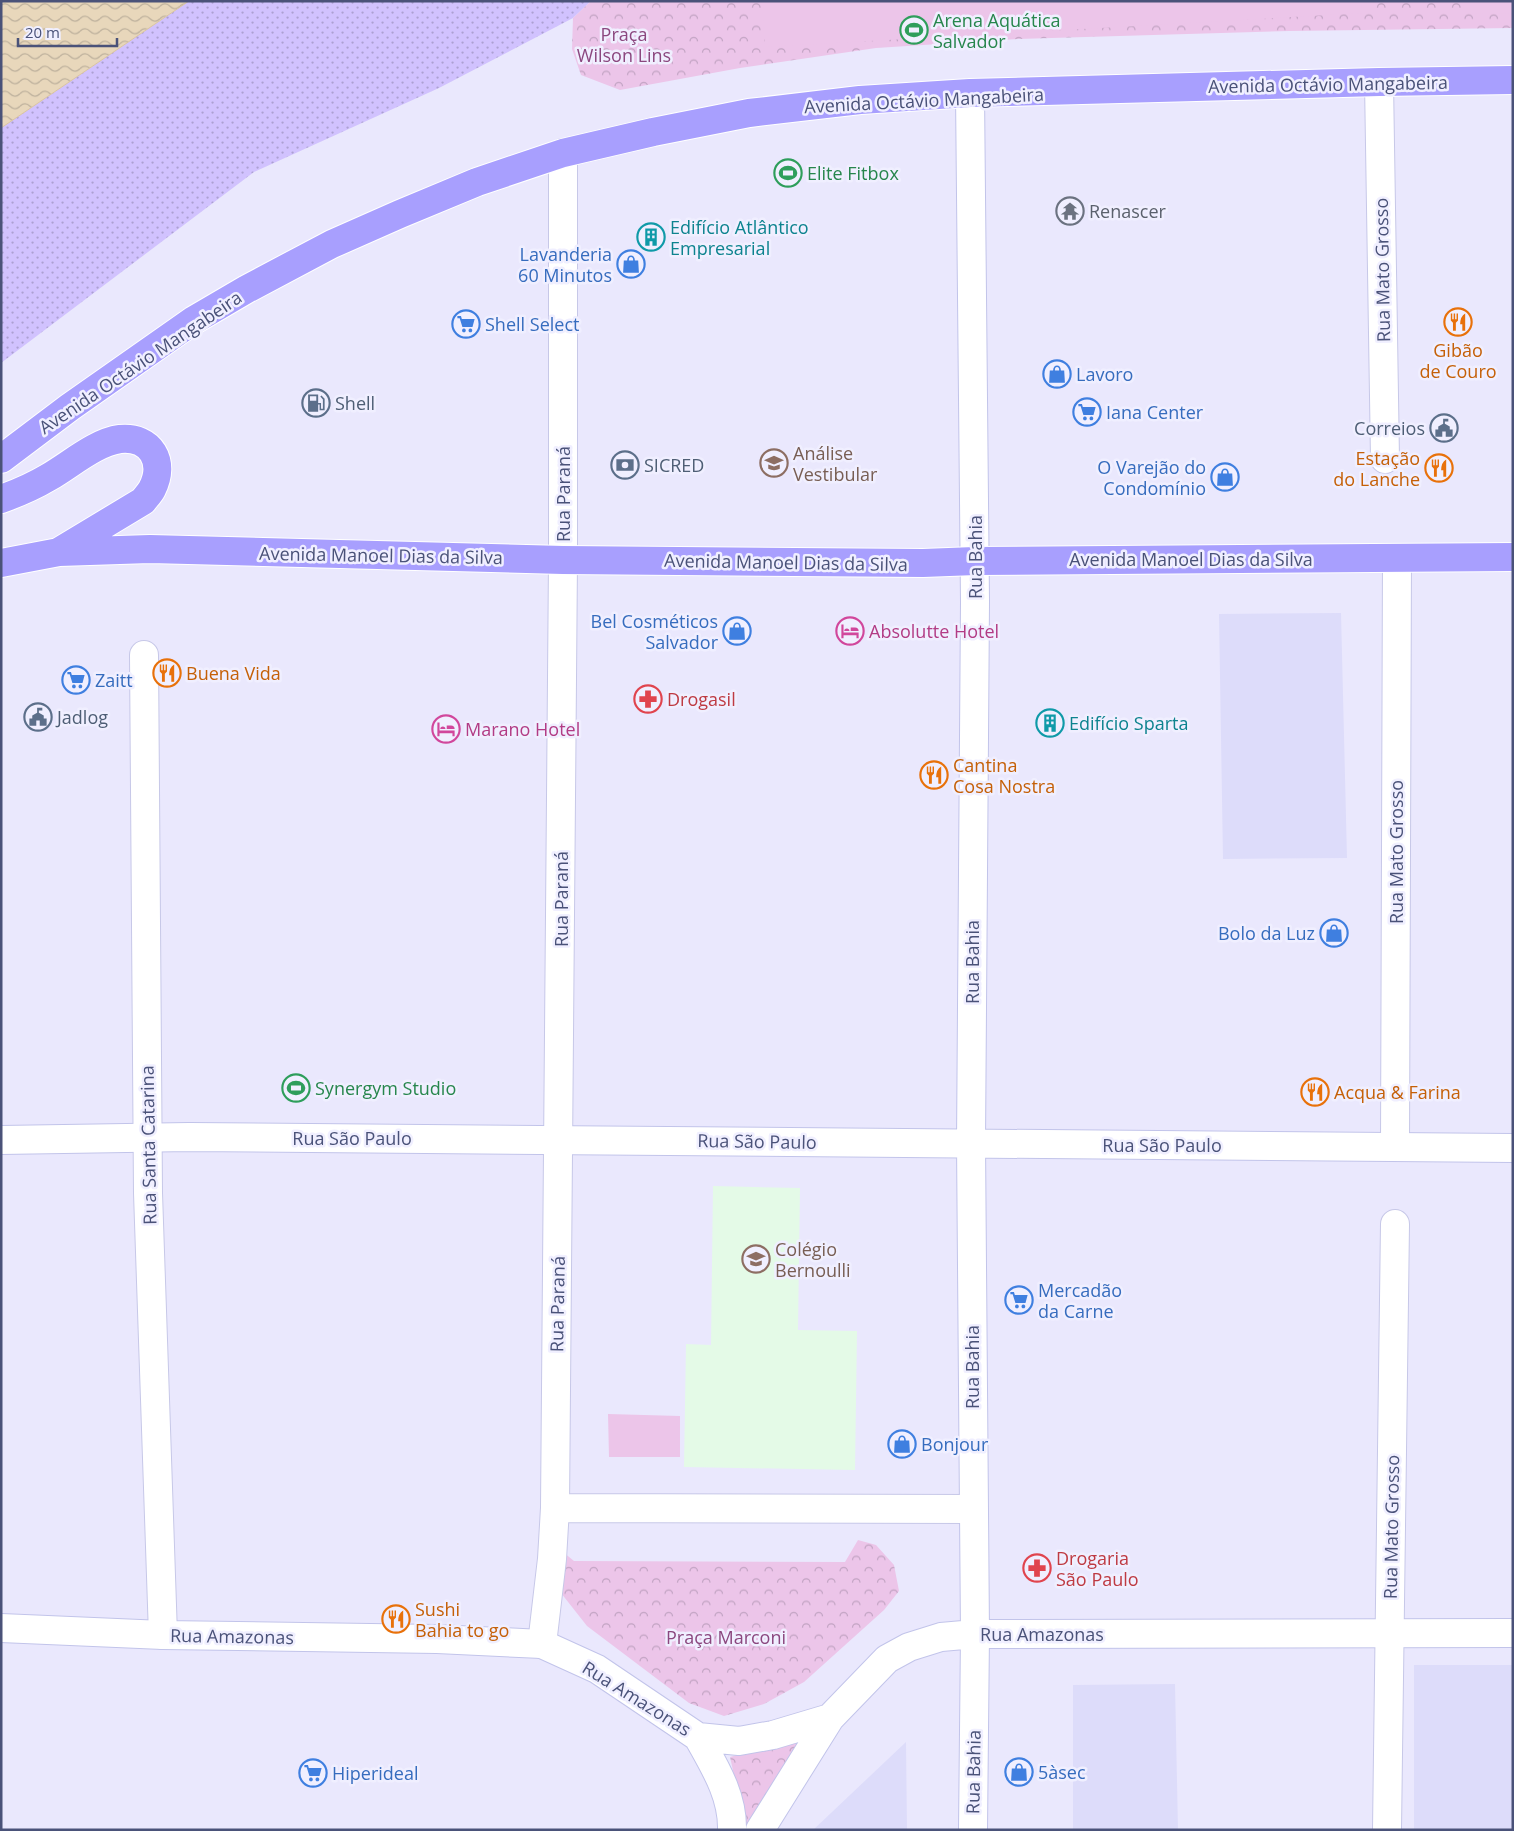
<svg xmlns="http://www.w3.org/2000/svg" width="1514" height="1831" font-family="'Open Sans',sans-serif">
<style>
.residential{fill:#dddcfa}
.education{fill:#e4fae7}
.sand{fill:url(#sand-dots)}
.park{fill:url(#park-crowns)}
.garden{fill:#ecc5e9}
.water{fill:url(#water-waves);stroke:#dbc5a1}
.lines{fill:none;stroke-linecap:round;stroke-linejoin:round}
.street-casing{stroke:#c7c8e8;stroke-width:30}
.secondary-casing{stroke:#c2c4ea;stroke-width:30}
.primary-casing{stroke:#fff;stroke-width:30}
.street{stroke:#fff;stroke-width:28}
.secondary{stroke:#fff;stroke-width:28}
.primary{stroke:#a89ffe;stroke-width:28}
.labels{text-anchor:middle;dominant-baseline:central;stroke-width:5;stroke-linejoin:round;paint-order:stroke}
.leisure-label{font-size:18px;fill:#27864d;stroke:#f0efff;text-anchor:start}
.park-label{font-size:18px;fill:#8b477f;stroke:#f0efff}
.street-label{font-size:18px;fill:#4a5279;stroke:#f0efff}
.worship-label{font-size:18px;fill:#5b616d;stroke:#f0efff;text-anchor:start}
.culture-label{font-size:18px;fill:#0d838f;stroke:#f0efff;text-anchor:start}
.shop-label{font-size:18px;fill:#366cbe;stroke:#f0efff;text-anchor:start}
.food-label{font-size:18px;fill:#c56008;stroke:#f0efff;text-anchor:start}
.service-label{font-size:18px;fill:#4e5e75;stroke:#f0efff;text-anchor:start}
.education-label{font-size:18px;fill:#785e54;stroke:#f0efff;text-anchor:start}
.hotel-label{font-size:18px;fill:#b23c85;stroke:#f0efff;text-anchor:start}
.health-label{font-size:18px;fill:#be3a42;stroke:#f0efff;text-anchor:start}
</style>
<defs>
<pattern id="sand-dots" width="8" height="8" patternUnits="userSpaceOnUse" patternTransform="scale(1.25)"><rect width="8" height="8" fill="#d1c2fe"/><path d="M2 2h.1M6 6h.1" fill="none" stroke="#aca0d2" stroke-width="1.8" stroke-linecap="round"/></pattern>
<pattern id="park-crowns" width="20" height="18" patternUnits="userSpaceOnUse" patternTransform="scale(1.25)"><rect width="20" height="18" fill="#ecc5e9"/><path d="M2 6a3 3 0 1 1 6 0M12 15a3 3 0 1 1 6 0" fill="none" stroke="#c1a3c2"/></pattern>
<pattern id="water-waves" width="16" height="10" patternUnits="userSpaceOnUse" patternTransform="scale(1.25)"><rect width="16" height="10" fill="#e8d7bb"/><path d="M0 5q4-4 8 0t8 0" fill="none" stroke="#beb19d"/></pattern>
</defs>
<rect width="100%" height="100%" fill="#eae8fd"/>
<path class="residential" d="M 1341,613 L 1347,858 L 1223,859 L 1219,614 Z
M 1414,1665 L 1513,1665 L 1513,1830 L 1414,1830 Z
M 1175,1684 L 1178,1830 L 1073,1830 L 1073,1685 Z
M 906,1742 L 907,1830 L 813,1830 Z"/>
<path class="education" d="M 713,1186 L 800,1188 L 798,1330 L 857,1331 L 855,1470 L 684,1467 L 686,1344 L 711,1345 Z"/>
<path class="sand" d="M 189,1 L 591,1 L 573,18 L 439,88 L 254,172 L 1,363 L 1,128 Z"/>
<path class="park" d="M 591,1 L 1513,1 L 1513,28 L 1289,31 L 1018,39 L 876,48 L 740,68 L 620,90 L 581,75 L 572,49 L 573,18 Z
M 858,1540 L 876,1545 L 894,1565 L 899,1591 L 884,1610 L 804,1682 L 764,1704 L 724,1716 L 689,1703 L 587,1626 L 561,1593 L 563,1552 L 574,1561 L 845,1562 Z
M 807,1736 L 746,1829 L 730,1757 Z"/>
<path class="garden" d="M 763,1 L 1361,1 L 1362,13 L 765,47 Z
M 1469,1 L 1513,1 L 1513,14 L 1469,13 Z
M 608,1414 L 680,1416 L 680,1457 L 609,1457 Z"/>
<path class="water" d="M 1,1 L 189,1 L 1,128 Z"/>
<g class="lines">
<g class="street-casing">
<path id="street" d="M 1379,82 L 1385,459
M 144,655 L 148,1193 L 163,1635
M 1395,1147 L 1397,558
M 555,1508 L 973,1509
M 542,1644 L 552,1559 L 555,1508 L 563,560 L 563,153
M 1387,1830 L 1395,1224"/>
</g>
<g class="secondary-casing">
<path id="secondary" d="M 970,93 L 975,602 L 971,1143 L 975,1634 L 973,1830
M 1,1140 L 189,1137 L 1513,1148
M 1,1628 L 163,1635 L 437,1639 L 542,1644 L 597,1669 L 698,1737 L 739,1741 L 773,1735 L 830,1718
M 698,1737 C 714,1766 733,1795 732,1830
M 760,1830 L 830,1718 L 887,1659 L 909,1647 L 941,1637 L 975,1634 L 1513,1633"/>
</g>
<g class="primary-casing">
<path id="primary" d="M 1,459 L 70,407 L 194,320 L 247,289 L 332,244 L 400,214 L 477,182 L 563,153 L 653,132 L 749,113 L 860,100 L 970,93 L 1379,82 L 1513,80
M 1,499 C 18,493 34,486 49,477 C 70,465 96,442 120,439 C 151,436 166,462 152,489 C 150,493 146,497 143,501 L 60,551
M 1,563 L 59,552 L 150,549 L 563,560 L 923,563 L 975,561 L 1513,557"/>
</g>
<use href="#street" class="street"/>
<use href="#secondary" class="secondary"/>
<use href="#primary" class="primary"/>
</g>
<defs>
<g id="stadium-ring" transform="scale(1.4375)"><circle r="9.5" fill="#f0efff" stroke="#2e9e5b" stroke-width="1.5"/><path d="M0-5a6.5 5 0 1 0 0 10a6.5 5 0 1 0 0-10ZM-3.5-1.8h7v3.6h-7Z" fill="#2e9e5b"/></g>
<g id="temple-ring" transform="scale(1.4375)"><circle r="9.5" fill="#f0efff" stroke="#6b7280" stroke-width="1.5"/><path d="M0-6L5-2H3V0L6.5 2.5H4V6H1.5V3h-3V6H-4V2.5H-6.5L-3 0V-2H-5Z" fill="#6b7280"/></g>
<g id="building-ring" transform="scale(1.4375)"><circle r="9.5" fill="#f0efff" stroke="#0f9aa8" stroke-width="1.5"/><path d="M-4-6H4V6H1V3H-1V6H-4ZM-2.5-4.3h1.7v1.8h-1.7ZM.8-4.3h1.7v1.8H.8ZM-2.5-1h1.7V.8h-1.7ZM.8-1h1.7V.8H.8Z" fill="#0f9aa8"/></g>
<g id="shop-ring" transform="scale(1.4375)"><circle r="9.5" fill="#f0efff" stroke="#3f7fe0" stroke-width="1.5"/><path d="M-5-2.5h2.3a2.7 3.5 0 0 1 5.4 0H5L5.5 6h-11ZM-1.5-2.5h3a1.5 2.3 0 0 0-3 0Z" fill="#3f7fe0"/></g>
<g id="restaurant-ring" transform="scale(1.4375)"><circle r="9.5" fill="#f0efff" stroke="#e8710a" stroke-width="1.5"/><path d="M-5-6h1v4h1v-4h1v4h1v-4h1v5L-1.5 .5V6h-2V.5L-5-1ZM5-6V6H3V1.5H1.5Q1.5-4 5-6Z" fill="#e8710a"/></g>
<g id="supermarket-ring" transform="scale(1.4375)"><circle r="9.5" fill="#f0efff" stroke="#3f7fe0" stroke-width="1.5"/><path d="M-6-5.5h2.5l.6 2H6L4.5 2H-2.5L-4.4-4H-6ZM-1.5 3.2a1.3 1.3 0 1 0 .1 0ZM3 3.2a1.3 1.3 0 1 0 .1 0Z" fill="#3f7fe0"/></g>
<g id="fuel-ring" transform="scale(1.4375)"><circle r="9.5" fill="#f0efff" stroke="#5c6f8a" stroke-width="1.5"/><path d="M-5.5-6h7V0h2V4h1.3V-2.5L3-4.5l.8-.8L6-3V5H2.5V1h-1V6h-7ZM-4.2-4.7v3.2H.2V-4.7Z" fill="#5c6f8a"/></g>
<g id="civic-ring" transform="scale(1.4375)"><circle r="9.5" fill="#f0efff" stroke="#5c6f8a" stroke-width="1.5"/><path d="M-.6-6.5H3V-4.5H.6V-3L4-1V1h2V6H-6V1h2V-1L-.6-3ZM-1.2 2.5V6h2.4V2.5Z" fill="#5c6f8a"/></g>
<g id="school-ring" transform="scale(1.4375)"><circle r="9.5" fill="#f0efff" stroke="#8d6e63" stroke-width="1.5"/><path d="M0-5L7-2L0 1L-7-2ZM-4 1L0 2.5L4 1V4Q0 6-4 4Z" fill="#8d6e63"/></g>
<g id="bank-ring" transform="scale(1.4375)"><circle r="9.5" fill="#f0efff" stroke="#5c6f8a" stroke-width="1.5"/><path d="M-6-4H6V4H-6ZM0-2.3a2.3 2.3 0 1 0 0 4.6a2.3 2.3 0 1 0 0-4.6Z" fill="#5c6f8a"/></g>
<g id="hotel-ring" transform="scale(1.4375)"><circle r="9.5" fill="#f0efff" stroke="#d1479c" stroke-width="1.5"/><path d="M-6-4.5h1.5V1H6V5H4.5V3h-9V5H-6ZM-4 0a1.8 1.8 0 1 1 3.6 0ZM.5 0V-2.5h3Q6-2.5 6 0Z" fill="#d1479c"/></g>
<g id="pharmacy-ring" transform="scale(1.4375)"><circle r="9.5" fill="#f0efff" stroke="#e0444e" stroke-width="1.5"/><path d="M-2-6h4v4h4v4h-4v4h-4v-4h-4v-4h4Z" fill="#e0444e"/></g>
</defs>
<g fill-rule="evenodd">
<use href="#stadium-ring" x="914" y="30"/>
<use href="#stadium-ring" x="788" y="173"/>
<use href="#temple-ring" x="1070" y="211"/>
<use href="#building-ring" x="651" y="237"/>
<use href="#shop-ring" x="631" y="264"/>
<use href="#restaurant-ring" x="1458" y="322"/>
<use href="#supermarket-ring" x="466" y="324"/>
<use href="#shop-ring" x="1057" y="374"/>
<use href="#fuel-ring" x="316" y="403"/>
<use href="#supermarket-ring" x="1087" y="412"/>
<use href="#civic-ring" x="1444" y="428"/>
<use href="#school-ring" x="774" y="463"/>
<use href="#bank-ring" x="625" y="465"/>
<use href="#restaurant-ring" x="1439" y="468"/>
<use href="#shop-ring" x="1225" y="477"/>
<use href="#shop-ring" x="737" y="631"/>
<use href="#hotel-ring" x="850" y="631"/>
<use href="#restaurant-ring" x="167" y="673"/>
<use href="#supermarket-ring" x="76" y="680"/>
<use href="#pharmacy-ring" x="648" y="699"/>
<use href="#civic-ring" x="38" y="717"/>
<use href="#building-ring" x="1050" y="723"/>
<use href="#hotel-ring" x="446" y="729"/>
<use href="#restaurant-ring" x="934" y="775"/>
<use href="#shop-ring" x="1334" y="933"/>
<use href="#stadium-ring" x="296" y="1088"/>
<use href="#restaurant-ring" x="1315" y="1092"/>
<use href="#school-ring" x="756" y="1259"/>
<use href="#supermarket-ring" x="1019" y="1300"/>
<use href="#shop-ring" x="902" y="1444"/>
<use href="#pharmacy-ring" x="1037" y="1568"/>
<use href="#restaurant-ring" x="396" y="1619"/>
<use href="#shop-ring" x="1019" y="1772"/>
<use href="#supermarket-ring" x="313" y="1773"/>
</g>
<g class="labels">
<g class="leisure-label">
<text x="933" y="20">Arena Aquática<tspan x="933" dy="21">Salvador</tspan></text>
<text x="807" y="173">Elite Fitbox</text>
<text x="315" y="1088">Synergym Studio</text>
</g>
<g class="park-label">
<text x="624" y="34">Praça<tspan x="624" dy="21">Wilson Lins</tspan></text>
<text x="726" y="1637">Praça Marconi</text>
</g>
<g class="street-label">
<text transform="translate(1328 84) rotate(-1)">Avenida Octávio Mangabeira</text>
<text transform="translate(924 100) rotate(-3)">Avenida Octávio Mangabeira</text>
<text transform="translate(1382 270) rotate(-91)">Rua Mato Grosso</text>
<text transform="translate(140 362) rotate(-34)">Avenida Octávio Mangabeira</text>
<text transform="translate(563 494) rotate(-90)">Rua Paraná</text>
<text transform="translate(381 555) rotate(1)">Avenida Manoel Dias da Silva</text>
<text transform="translate(975 557) rotate(-90)">Rua Bahia</text>
<text x="1191" y="559">Avenida Manoel Dias da Silva</text>
<text transform="translate(786 562) rotate(1)">Avenida Manoel Dias da Silva</text>
<text transform="translate(1396 852) rotate(-90)">Rua Mato Grosso</text>
<text transform="translate(561 899) rotate(-90)">Rua Paraná</text>
<text transform="translate(972 962) rotate(-90)">Rua Bahia</text>
<text x="352" y="1138">Rua São Paulo</text>
<text transform="translate(757 1141) rotate(1)">Rua São Paulo</text>
<text transform="translate(148 1145) rotate(-91)">Rua Santa Catarina</text>
<text x="1162" y="1145">Rua São Paulo</text>
<text transform="translate(557 1304) rotate(-89)">Rua Paraná</text>
<text transform="translate(972 1367) rotate(-90)">Rua Bahia</text>
<text transform="translate(1391 1527) rotate(-89)">Rua Mato Grosso</text>
<text x="1042" y="1634">Rua Amazonas</text>
<text transform="translate(232 1636) rotate(1)">Rua Amazonas</text>
<text transform="translate(637 1698) rotate(32)">Rua Amazonas</text>
<text transform="translate(973 1772) rotate(-89)">Rua Bahia</text>
</g>
<g class="worship-label">
<text x="1089" y="211">Renascer</text>
</g>
<g class="culture-label">
<text x="670" y="227">Edifício Atlântico<tspan x="670" dy="21">Empresarial</tspan></text>
<text x="1069" y="723">Edifício Sparta</text>
</g>
<g class="shop-label">
<text x="612" y="254" text-anchor="end">Lavanderia<tspan x="612" dy="21">60 Minutos</tspan></text>
<text x="485" y="324">Shell Select</text>
<text x="1076" y="374">Lavoro</text>
<text x="1106" y="412">Iana Center</text>
<text x="1206" y="467" text-anchor="end">O Varejão do<tspan x="1206" dy="21">Condomínio</tspan></text>
<text x="718" y="621" text-anchor="end">Bel Cosméticos<tspan x="718" dy="21">Salvador</tspan></text>
<text x="95" y="680">Zaitt</text>
<text x="1315" y="933" text-anchor="end">Bolo da Luz</text>
<text x="1038" y="1290">Mercadão<tspan x="1038" dy="21">da Carne</tspan></text>
<text x="921" y="1444">Bonjour</text>
<text x="1038" y="1772">5àsec</text>
<text x="332" y="1773">Hiperideal</text>
</g>
<g class="food-label">
<text x="1458" y="350" text-anchor="middle">Gibão<tspan x="1458" dy="21">de Couro</tspan></text>
<text x="1420" y="458" text-anchor="end">Estação<tspan x="1420" dy="21">do Lanche</tspan></text>
<text x="186" y="673">Buena Vida</text>
<text x="953" y="765">Cantina<tspan x="953" dy="21">Cosa Nostra</tspan></text>
<text x="1334" y="1092">Acqua &amp; Farina</text>
<text x="415" y="1609">Sushi<tspan x="415" dy="21">Bahia to go</tspan></text>
</g>
<g class="service-label">
<text x="335" y="403">Shell</text>
<text x="1425" y="428" text-anchor="end">Correios</text>
<text x="644" y="465">SICRED</text>
<text x="57" y="717">Jadlog</text>
</g>
<g class="education-label">
<text x="793" y="453">Análise<tspan x="793" dy="21">Vestibular</tspan></text>
<text x="775" y="1249">Colégio<tspan x="775" dy="21">Bernoulli</tspan></text>
</g>
<g class="hotel-label">
<text x="869" y="631">Absolutte Hotel</text>
<text x="465" y="729">Marano Hotel</text>
</g>
<g class="health-label">
<text x="667" y="699">Drogasil</text>
<text x="1056" y="1558">Drogaria<tspan x="1056" dy="21">São Paulo</tspan></text>
</g>
</g>
<rect width="1514" height="1831" fill="none" stroke="#4a5279" stroke-width="5"/>
<path d="M18 38v8h99v-8" fill="none" stroke="#4a5279" stroke-width="2.5"/>
<text x="25" y="38" font-size="15" fill="#4a5279" stroke="#f0efff" stroke-width="4" paint-order="stroke">20 m</text>
</svg>
